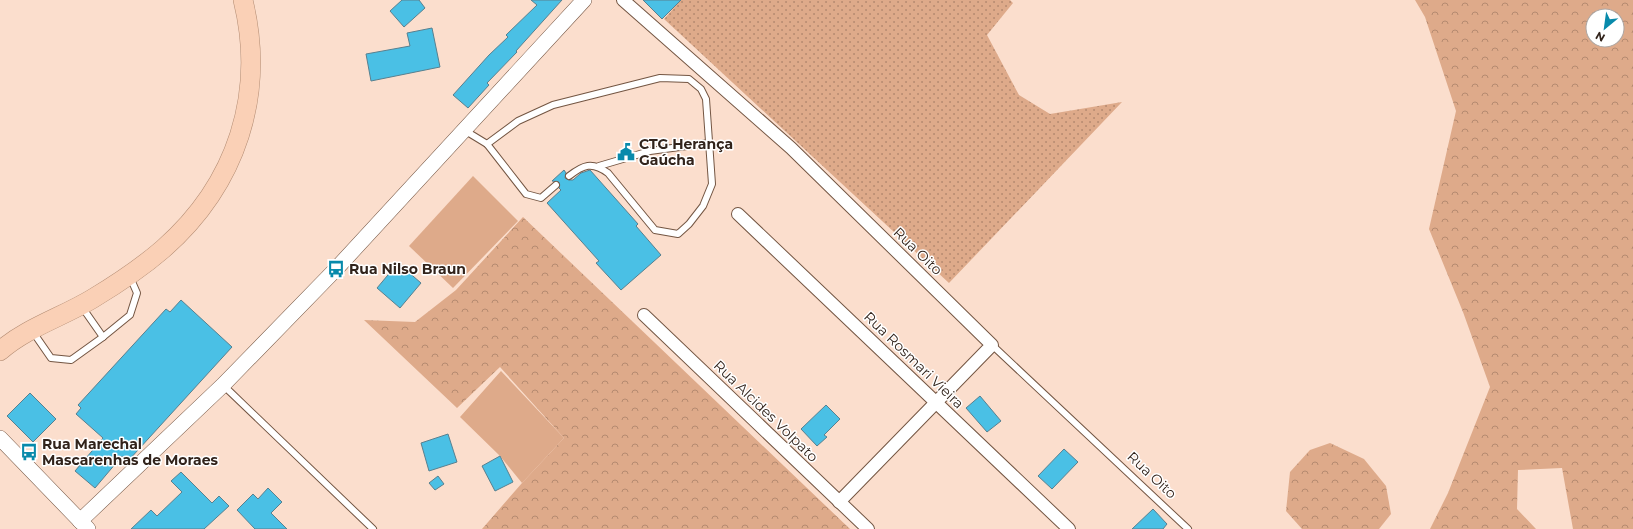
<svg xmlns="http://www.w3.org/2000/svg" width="1633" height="529" font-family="Montserrat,sans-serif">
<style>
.grass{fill:url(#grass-dots)}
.forest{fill:url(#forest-crowns);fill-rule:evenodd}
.green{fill:#deaa8a}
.building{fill:#4ac0e5;stroke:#58808f}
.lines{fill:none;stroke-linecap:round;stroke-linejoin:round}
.service-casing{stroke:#735542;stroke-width:8}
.minor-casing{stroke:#735542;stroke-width:14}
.tertiary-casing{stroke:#735542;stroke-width:16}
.trunk-casing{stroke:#b38c73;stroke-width:20}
.service{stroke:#fff;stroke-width:6}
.minor{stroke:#fff;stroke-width:12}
.tertiary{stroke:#fff;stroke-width:15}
.trunk{stroke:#fad0b6;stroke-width:19}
.labels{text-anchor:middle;stroke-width:3;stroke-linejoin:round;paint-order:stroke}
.poi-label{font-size:14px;font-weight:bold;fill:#31231b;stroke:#fff;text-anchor:start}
.street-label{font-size:14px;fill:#31231b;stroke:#fff}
</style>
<defs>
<pattern id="grass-dots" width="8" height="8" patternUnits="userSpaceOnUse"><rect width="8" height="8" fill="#deaa8a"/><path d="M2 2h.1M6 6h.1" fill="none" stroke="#b58a70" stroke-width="1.8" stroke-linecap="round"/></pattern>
<pattern id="forest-crowns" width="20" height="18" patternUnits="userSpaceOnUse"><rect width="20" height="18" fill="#deaa8a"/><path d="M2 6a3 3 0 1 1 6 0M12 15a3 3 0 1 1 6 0" fill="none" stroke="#b58a70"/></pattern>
</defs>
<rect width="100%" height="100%" fill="#fbdecd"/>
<polygon class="grass" points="681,0 1010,0 1013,3 987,35 1019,95 1050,114 1122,102 949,283 664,19"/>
<g class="forest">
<path d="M1415,0H1633V529H1573L1562,468L1518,470L1517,509L1536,529H1430L1448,493L1490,387L1463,312L1429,229L1456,111L1425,17ZM1593,16H1617V40H1593Z"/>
<polygon points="523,217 850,529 482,529 522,483 564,438 500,367 457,408 364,320 415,322 456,290"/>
<polygon points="1330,443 1364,459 1386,486 1391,514 1379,529 1302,529 1286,511 1290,472 1310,450"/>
</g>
<g class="green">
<polygon points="473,176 518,221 453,288 409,246"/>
<polygon points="501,371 564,438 522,483 500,456 460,417"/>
</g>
<g class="building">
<polygon points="402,0 419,0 425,8 404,27 390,11"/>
<polygon points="531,0 562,0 516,51 517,52 487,83 489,85 468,108 453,95 489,55 508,37 506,35 537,5"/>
<polygon points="643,0 681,0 662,19"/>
<polygon points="432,28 440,67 371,81 366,54 410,46 407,33"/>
<polygon points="564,170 566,173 565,178 569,180 573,180 581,173 590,170 638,224 636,226 661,255 621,290 596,263 599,261 547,203 561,190 559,188 559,182 552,181"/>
<polygon points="398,263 421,283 400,308 377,288"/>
<polygon points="181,300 232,347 128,461 122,456 95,488 75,471 103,438 76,414 81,408 78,405 166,309 170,312"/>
<polygon points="30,393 56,419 33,442 7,416"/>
<polygon points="980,396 1001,421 987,432 966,408"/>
<polygon points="826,405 840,419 824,435 827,437 817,446 801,429"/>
<polygon points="448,434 457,462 429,471 421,443"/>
<polygon points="1064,449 1078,462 1052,489 1038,476"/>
<polygon points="500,456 513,482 495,491 482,466"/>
<polygon points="181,472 212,503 219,496 229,506 204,529 131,529 151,510 157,516 182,492 171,481"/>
<polygon points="438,476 444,484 435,490 429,483"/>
<polygon points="268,488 282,502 271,513 287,529 255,529 237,510 253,494 258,499"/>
<polygon points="1153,509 1167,524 1163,529 1132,529"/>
</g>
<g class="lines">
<g class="service-casing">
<g id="service">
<polyline points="464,130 487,144 526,194 541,198 556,185"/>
<path d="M487,144L518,121L553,105L660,78L689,79L701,89L706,99L712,184L703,206L689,224L678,234L655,230L608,173C592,161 583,165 569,176"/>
<polyline points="599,166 650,151 709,143"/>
<polyline points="82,307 103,337"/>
<polyline points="33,332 51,358 71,360 103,337 130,315 137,293 130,277"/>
<polyline points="992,345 1188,529"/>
<polyline points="223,385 373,529"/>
</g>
</g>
<g class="minor-casing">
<g id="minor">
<polyline points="623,0 791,148 992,345 839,502"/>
<polyline points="738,214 1069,529"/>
<polyline points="644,315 868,529"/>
</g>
</g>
<g class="tertiary-casing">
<g id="tertiary">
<polyline points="0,438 88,529"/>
<polyline points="80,521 223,385 336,269 584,0"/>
</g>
</g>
<g class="trunk-casing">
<path id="trunk" d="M0,351C26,328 62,317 92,299C117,284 141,268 163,249C237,184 266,94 243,0"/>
</g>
<use href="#service" class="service"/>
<use href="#minor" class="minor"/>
<use href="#tertiary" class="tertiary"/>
<use href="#trunk" class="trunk"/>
</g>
<defs>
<g id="civic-bare" transform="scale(1.38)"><path d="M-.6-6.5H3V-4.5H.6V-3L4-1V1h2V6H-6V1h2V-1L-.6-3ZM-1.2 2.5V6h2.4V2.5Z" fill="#088aab" stroke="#fff" stroke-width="2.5" paint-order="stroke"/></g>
<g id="bus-bare" transform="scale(1.38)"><path d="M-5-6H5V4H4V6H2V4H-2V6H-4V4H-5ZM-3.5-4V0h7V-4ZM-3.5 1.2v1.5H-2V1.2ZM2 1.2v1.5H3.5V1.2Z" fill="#088aab" stroke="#fff" stroke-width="2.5" paint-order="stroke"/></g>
</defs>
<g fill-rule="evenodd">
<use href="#civic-bare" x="626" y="152"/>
<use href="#bus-bare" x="336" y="269"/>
<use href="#bus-bare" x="29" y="452"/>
</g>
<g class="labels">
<g class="poi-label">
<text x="639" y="149">CTG Herança<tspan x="639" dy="16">Gaúcha</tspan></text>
<text x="349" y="274">Rua Nilso Braun</text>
<text x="42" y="449">Rua Marechal<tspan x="42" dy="16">Mascarenhas de Moraes</tspan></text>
</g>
<g class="street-label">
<text transform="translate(918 251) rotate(44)" y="5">Rua Oito</text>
<text transform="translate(914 360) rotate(44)" y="5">Rua Rosmari Vieira</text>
<text transform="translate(766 411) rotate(44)" y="5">Rua Alcides Volpato</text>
<text transform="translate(1152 475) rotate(43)" y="5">Rua Oito</text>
</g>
</g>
<g transform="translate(1605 28) rotate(209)"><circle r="19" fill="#ffffff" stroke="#ada7a4"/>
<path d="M0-3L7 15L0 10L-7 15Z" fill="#088aab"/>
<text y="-6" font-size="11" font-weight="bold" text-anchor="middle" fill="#31231b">N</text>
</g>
</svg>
